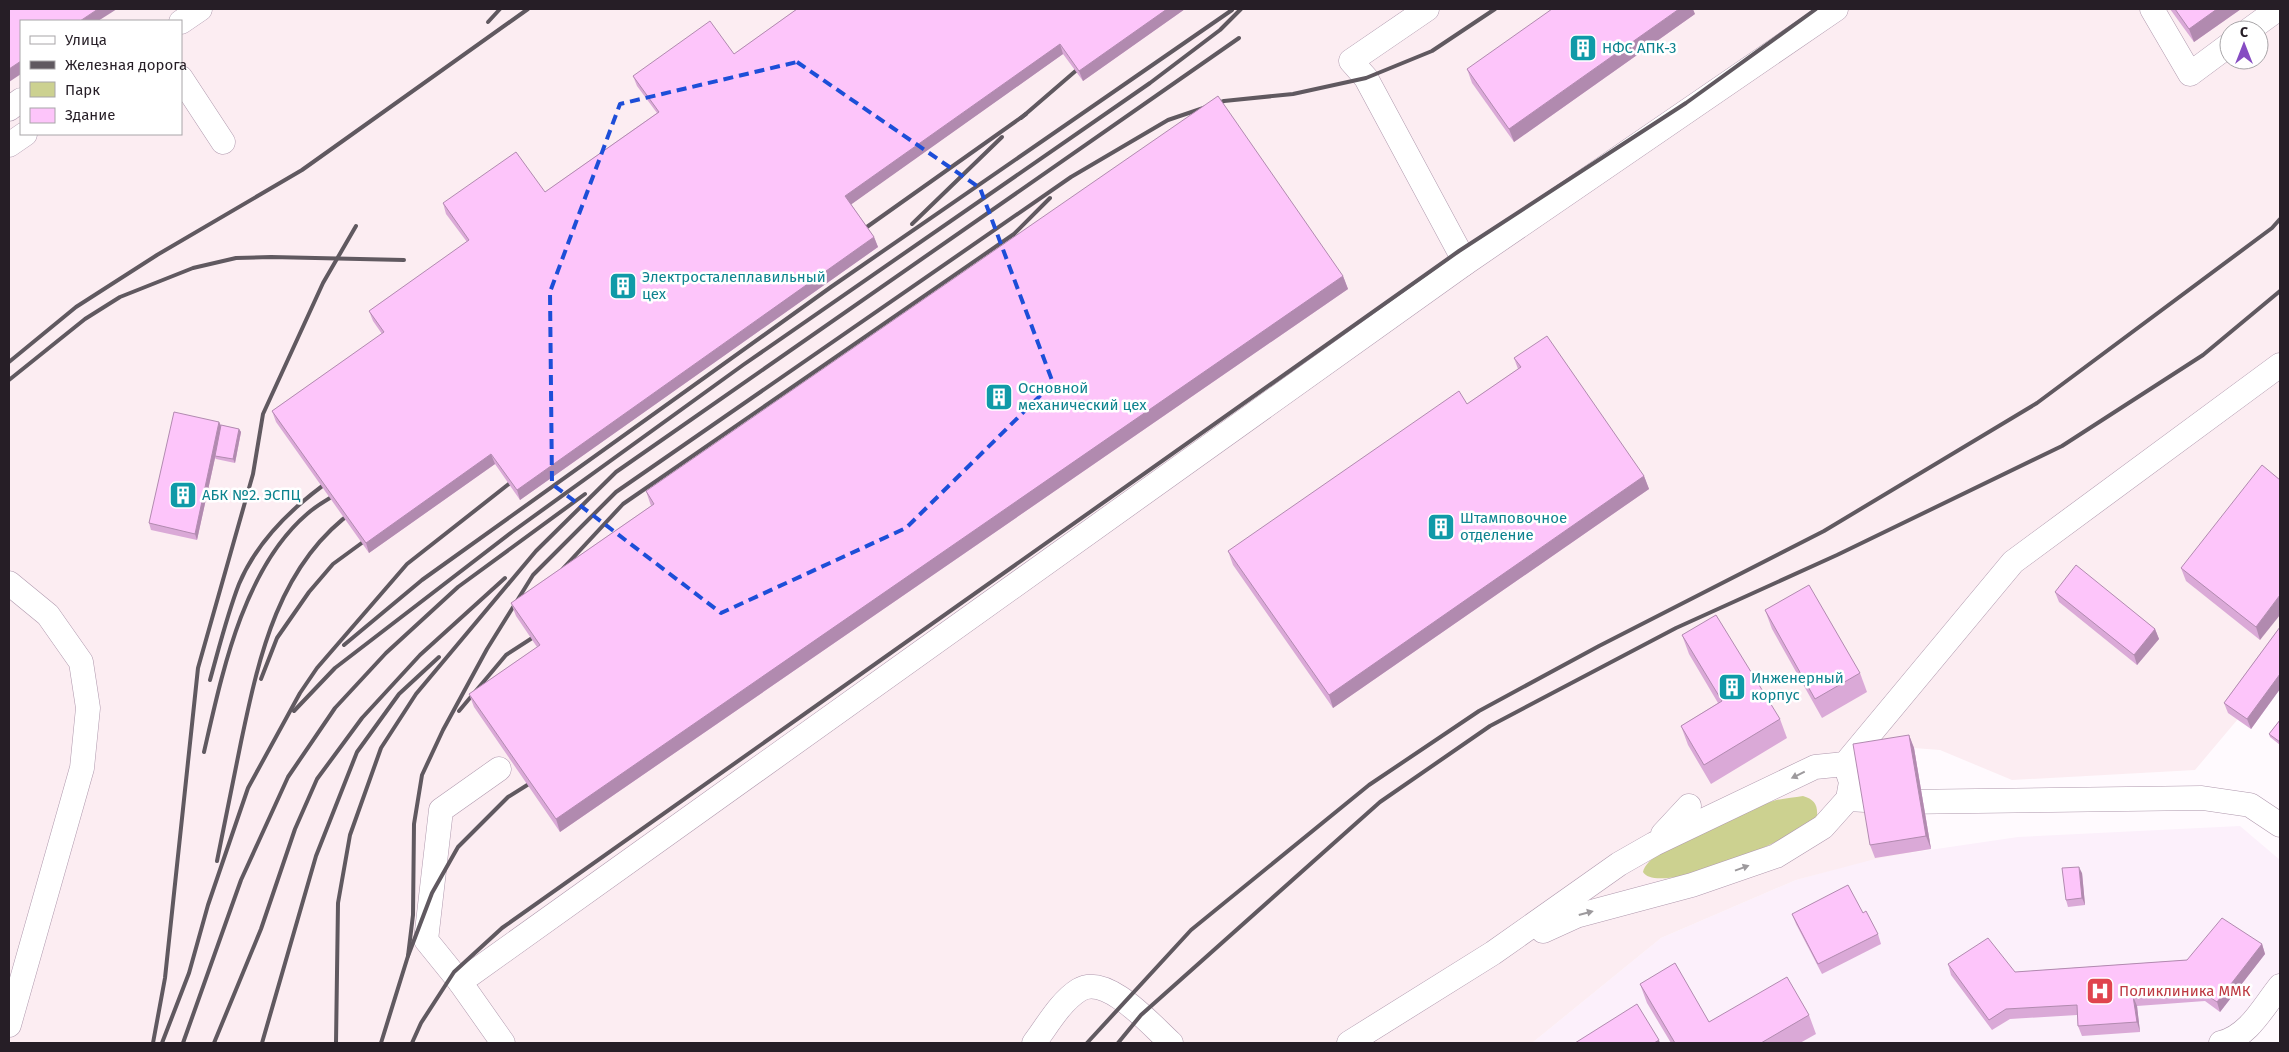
<svg xmlns="http://www.w3.org/2000/svg" width="2289" height="1052" font-family="'Fira Sans',sans-serif">
<style>
.built{fill:#fcf0fb}
.industrial{fill:#fcedf2;fill-rule:evenodd}
.green{fill:#ccd190}
.lines{fill:none;stroke-linecap:round;stroke-linejoin:round}
.minor-casing{stroke:#af98ad;stroke-width:25}
.minor{stroke:#fff;stroke-width:24}
.rail{stroke:#605960;stroke-width:4}
.wall{fill:#daa9d7}
.shaded-wall{fill:#b18aaf}
.building{fill:#fdc5fa;stroke:#b18aaf}
.oneway{fill:#9d9a9d}
.marked{fill:none;stroke:#1d4ed8;stroke-width:4;stroke-dasharray:10 6;stroke-linejoin:round}
.labels{text-anchor:middle;stroke-width:5;stroke-linejoin:round;paint-order:stroke}
.culture-label{font-size:15px;fill:#0d838f;stroke:#fff;text-anchor:start}
.health-label{font-size:15px;fill:#be3a42;stroke:#fff;text-anchor:start}
</style>
<rect width="100%" height="100%" fill="#fffafe"/>
<polygon class="built" points="2240,826 2280,860 2280,989 2226,1043 1532,1043 1661,938 1796,880 1875,858 2018,837"/>
<path class="industrial" d="M9,9H2280V669L2195,770L2012,780L1940,750L1914,748L1931,849L1875,859L1796,880L1661,938L1532,1043H9ZM21,21H181V134H21ZM2229,30H2259V60H2229Z"/>
<path class="green" d="M1803,796C1814,799 1818,805 1817,816C1800,837 1658,898 1643,872C1650,845 1746,810 1773,801C1783,798 1793,798 1803,796Z"/>
<g class="lines">
<g class="minor-casing">
<g id="minor">
<polyline points="1427,9 1351,61 1366,78 1459,251 1464,264"/>
<polyline points="2152,9 2190,74 2229,45"/>
<polyline points="181,22 200,9"/>
<polyline points="2249,30 2278,9"/>
<polyline points="181,78 223,142"/>
<polyline points="9,109 21,100"/>
<polyline points="9,145 25,134"/>
<polyline points="9,583 48,615 81,662 88,708 82,768 9,1025"/>
<polyline points="1848,799 1900,802 2202,798 2250,805 2280,825"/>
<polyline points="1663,834 1689,806"/>
<polyline points="1543,931 1576,916 1692,885 1776,856 1823,827 1848,799 1851,782 1845,764"/>
<polyline points="460,982 426,940 441,810 499,769"/>
<polyline points="503,1043 460,982 1464,264 1836,9"/>
<path d="M1034,1043C1047,1026 1060,1002 1079,990C1107,973 1152,1026 1171,1043"/>
<polyline points="1349,1043 1493,953 1619,864 1654,844 1815,767 1845,764 2013,562 2280,365"/>
<path d="M2221,1043C2249,1036 2263,1007 2280,986"/>
</g>
</g>
<use href="#minor" class="minor"/>
<g class="rail">
<polyline points="488,22 500,9"/>
<polyline points="1021,118 1086,62"/>
<polyline points="912,224 1002,137"/>
<polyline points="857,234 1026,114"/>
<polyline points="9,362 76,307 157,255 302,170 528,9"/>
<polyline points="9,380 85,319 120,297 193,268 236,258 271,257 404,260"/>
<polyline points="557,575 623,504 1014,234 1050,198"/>
<polyline points="344,645 422,580 831,287 1232,10"/>
<polyline points="261,679 277,638 309,592 333,564 374,534"/>
<path d="M210,680C219,648 227,615 239,584C257,541 295,505 332,479"/>
<polyline points="294,711 335,668 512,532 743,365 1150,83 1220,30 1241,9"/>
<polyline points="459,711 506,655 543,631"/>
<path d="M204,752C222,674 243,569 307,514C317,505 330,498 342,491"/>
<path d="M217,861C225,821 233,782 241,742C259,656 279,563 355,510"/>
<polyline points="408,956 413,915 414,824 422,775 443,730 487,649 533,575 616,492 1071,177 1168,120 1224,101 1293,94 1366,78 1432,51 1495,9"/>
<polyline points="153,1043 165,978 198,668 253,474 263,414 323,283 356,226"/>
<polyline points="162,1043 189,973 208,905 248,788 300,693 317,668 407,564 519,476"/>
<polyline points="183,1043 241,880 288,777 335,708 386,653 458,587 585,494"/>
<polyline points="214,1043 261,929 295,829 317,779 362,718 420,655 505,578"/>
<polyline points="262,1043 316,856 357,752 399,694 439,657"/>
<polyline points="336,1043 338,903 350,835 381,748 416,694 536,551 616,472 1239,38"/>
<polyline points="381,1043 408,956 432,893 458,847 508,797 540,777"/>
<polyline points="412,1043 421,1023 454,972 502,928 1459,251 1686,103 1816,9"/>
<polyline points="1087,1043 1191,930 1369,785 1479,711 1599,646 1824,531 2037,403 2272,228 2280,219"/>
<polyline points="1118,1043 1141,1015 1380,802 1490,726 1676,628 1837,555 2062,446 2203,355 2280,291"/>
</g>
</g>
<g class="wall">
<polygon points="797,9 1185,9 1083,81 1063,54 851,204 874,237 878,247 520,500 495,464 369,553 276,422 272,411 382,334 373,321 369,311 467,242 446,214 443,203 545,192 657,113 637,86 633,76 734,54"/>
<polygon points="2170,9 2241,9 2194,42"/>
<polygon points="1695,14 1514,142 1472,83 1467,69"/>
<polygon points="1343,276 1348,289 560,832 474,707 469,694 537,647 516,616 511,603 651,506 646,491"/>
<polygon points="1514,358 1644,476 1649,489 1333,708 1233,565 1228,551 1467,404 1518,369"/>
<polygon points="219,422 221,425 239,429 241,432 235,463 216,459 215,458 197,540 151,530 149,523"/>
<polygon points="2280,480 2260,640 2186,581 2181,568"/>
<polygon points="2055,592 2155,629 2159,639 2137,665 2059,602"/>
<polygon points="1765,610 1860,673 1867,692 1822,718 1772,629"/>
<polygon points="2280,627 2280,689 2251,729 2228,713 2224,703"/>
<polygon points="1682,635 1780,719 1787,738 1711,784 1688,745 1681,726 1718,703 1689,654"/>
<polygon points="2280,720 2280,745 2270,737 2269,734"/>
<polygon points="1909,735 1914,748 1931,849 1875,858 1870,845"/>
<polygon points="2082,873 2085,905 2068,907 2066,900"/>
<polygon points="1863,913 1878,934 1881,944 1822,974 1796,924 1792,914"/>
<polygon points="2262,944 2265,954 2220,1012 2205,1001 2137,1006 2140,1032 2082,1036 2078,1026 2077,1015 2010,1019 1992,1030 1951,975 1948,964 2015,972 2187,960"/>
<polygon points="1640,984 1709,1022 1809,1015 1816,1034 1800,1043 1671,1043 1647,1003"/>
</g>
<g class="shaded-wall">
<polygon points="98,9 117,9 98,21 80,21"/>
<polygon points="1167,9 1185,9 1083,81 1079,71"/>
<polygon points="1679,9 1693,9 1695,14 1514,142 1509,129"/>
<polygon points="2217,9 2241,9 2194,42 2189,29"/>
<polygon points="1060,44 1063,54 849,206 845,196"/>
<polygon points="21,61 21,74 9,82 9,69"/>
<polygon points="874,237 878,247 520,500 517,490"/>
<polygon points="1343,276 1348,289 560,832 556,819"/>
<polygon points="219,422 222,428 215,456 215,458 197,540 195,534"/>
<polygon points="239,429 241,432 235,463 233,459"/>
<polygon points="491,454 495,464 369,553 366,543"/>
<polygon points="1644,476 1649,489 1333,708 1329,695"/>
<polygon points="2280,595 2280,615 2260,640 2256,627"/>
<polygon points="2155,629 2159,639 2137,665 2134,655"/>
<polygon points="2280,674 2280,689 2251,729 2247,719"/>
<polygon points="1909,735 1914,748 1931,849 1926,836"/>
<polygon points="2079,867 2082,873 2085,905 2082,898"/>
<polygon points="2262,944 2265,954 2220,1012 2217,1002"/>
<polygon points="2133,996 2137,1006 2140,1032 2137,1022"/>
<polygon points="1659,1040 1660,1043 1654,1043"/>
</g>
<g class="building">
<polygon points="9,9 98,9 80,21 21,21 21,61 9,69"/>
<polygon points="797,9 1167,9 1079,71 1060,44 845,196 874,237 517,490 491,454 366,543 272,411 384,332 369,311 469,240 443,203 516,152 545,192 659,112 633,76 710,21 734,54"/>
<polygon points="1552,9 1679,9 1509,129 1467,69"/>
<polygon points="2175,9 2217,9 2189,29"/>
<polygon points="1218,96 1343,276 556,819 469,694 540,645 511,603 654,504 646,491"/>
<polygon points="1547,336 1644,476 1329,695 1228,551 1459,391 1467,404 1521,367 1514,358"/>
<polygon points="174,412 219,422 195,534 149,523"/>
<polygon points="221,425 239,429 233,459 215,456"/>
<polygon points="2262,465 2280,480 2280,595 2256,627 2181,568"/>
<polygon points="2076,565 2155,629 2134,655 2055,592"/>
<polygon points="1809,585 1860,673 1815,699 1765,610"/>
<polygon points="1716,615 1780,719 1704,765 1681,726 1722,701 1682,635"/>
<polygon points="2280,627 2280,674 2247,719 2224,703"/>
<polygon points="2280,720 2280,742 2269,734"/>
<polygon points="1909,735 1926,836 1870,845 1853,744"/>
<polygon points="2079,867 2082,898 2066,900 2062,868"/>
<polygon points="1848,885 1863,913 1866,911 1878,934 1818,964 1792,914"/>
<polygon points="2222,918 2262,944 2217,1002 2201,991 2133,996 2137,1022 2078,1026 2077,1005 2006,1009 1989,1020 1948,964 1988,938 2015,972 2187,960"/>
<polygon points="1675,963 1709,1022 1787,977 1809,1015 1761,1043 1675,1043 1640,984"/>
<polygon points="1637,1004 1659,1040 1654,1043 1575,1043"/>
</g>
<defs><path id="oneway-solid" d="M-6-.8H1V-3.2L6.5 0L1 3.2V.8H-6Z" transform="scale(1.25)"/></defs>
<g class="oneway">
<use href="#oneway-solid" transform="translate(1798 775) rotate(154)"/>
<use href="#oneway-solid" transform="translate(1742 868) rotate(-20)"/>
<use href="#oneway-solid" transform="translate(1586 913) rotate(-15)"/>
</g>
<path class="marked" d="M797,62L980,188L1053,383L906,528L721,613L552,484L550,292L620,104Z"/>
<defs>
<g id="building-square" transform="scale(1.4375)"><rect x="-9" y="-9" width="18" height="18" rx="4" fill="#0f9aa8" stroke="#fff"/><path d="M-4-6H4V6H1V3H-1V6H-4ZM-2.5-4.3h1.7v1.8h-1.7ZM.8-4.3h1.7v1.8H.8ZM-2.5-1h1.7V.8h-1.7ZM.8-1h1.7V.8H.8Z" fill="#fff"/></g>
<g id="hospital-square" transform="scale(1.4375)"><rect x="-9" y="-9" width="18" height="18" rx="4" fill="#e0444e" stroke="#fff"/><path d="M-5-5h3v3.5h4V-5h3V5h-3V1.5h-4V5h-3Z" fill="#fff"/></g>
</defs>
<g fill-rule="evenodd">
<use href="#building-square" x="1583" y="48"/>
<use href="#building-square" x="623" y="286"/>
<use href="#building-square" x="999" y="397"/>
<use href="#building-square" x="183" y="495"/>
<use href="#building-square" x="1441" y="527"/>
<use href="#building-square" x="1732" y="687"/>
<use href="#hospital-square" x="2100" y="991"/>
</g>
<g class="labels">
<g class="culture-label">
<text x="1602" y="53">НФС АПК-3</text>
<text x="642" y="282">Электросталеплавильный<tspan x="642" dy="17">цех</tspan></text>
<text x="1018" y="393">Основной<tspan x="1018" dy="17">механический цех</tspan></text>
<text x="202" y="500">АБК №2. ЭСПЦ</text>
<text x="1460" y="523">Штамповочное<tspan x="1460" dy="17">отделение</tspan></text>
<text x="1751" y="683">Инженерный<tspan x="1751" dy="17">корпус</tspan></text>
</g>
<g class="health-label">
<text x="2119" y="996">Поликлиника ММК</text>
</g>
</g>
<rect width="2289" height="1052" fill="none" stroke="#261e26" stroke-width="20"/>
<rect x="20" y="20" width="162" height="115" fill="#ffffff" stroke="#a8a5a8"/>
<rect x="30" y="36" width="25" height="8" fill="#ffffff" stroke="#a8a5a8"/>
<text x="65" y="45" font-size="15" fill="#261e26">Улица</text>
<rect x="30" y="61" width="25" height="8" fill="#605960" stroke="#a8a5a8"/>
<text x="65" y="70" font-size="15" fill="#261e26">Железная дорога</text>
<rect x="30" y="82" width="25" height="15" fill="#ccd190" stroke="#a8a5a8"/>
<text x="65" y="95" font-size="15" fill="#261e26">Парк</text>
<rect x="30" y="108" width="25" height="15" fill="#fdc5fa" stroke="#a8a5a8"/>
<text x="65" y="120" font-size="15" fill="#261e26">Здание</text>
<g transform="translate(2244 45)"><circle r="24" fill="#ffffff" stroke="#a8a5a8"/>
<path d="M0-4L9 19L0 12L-9 19Z" fill="#864cc2"/>
<text y="-8" font-size="14" font-weight="bold" text-anchor="middle" fill="#261e26">С</text>
</g>
</svg>
